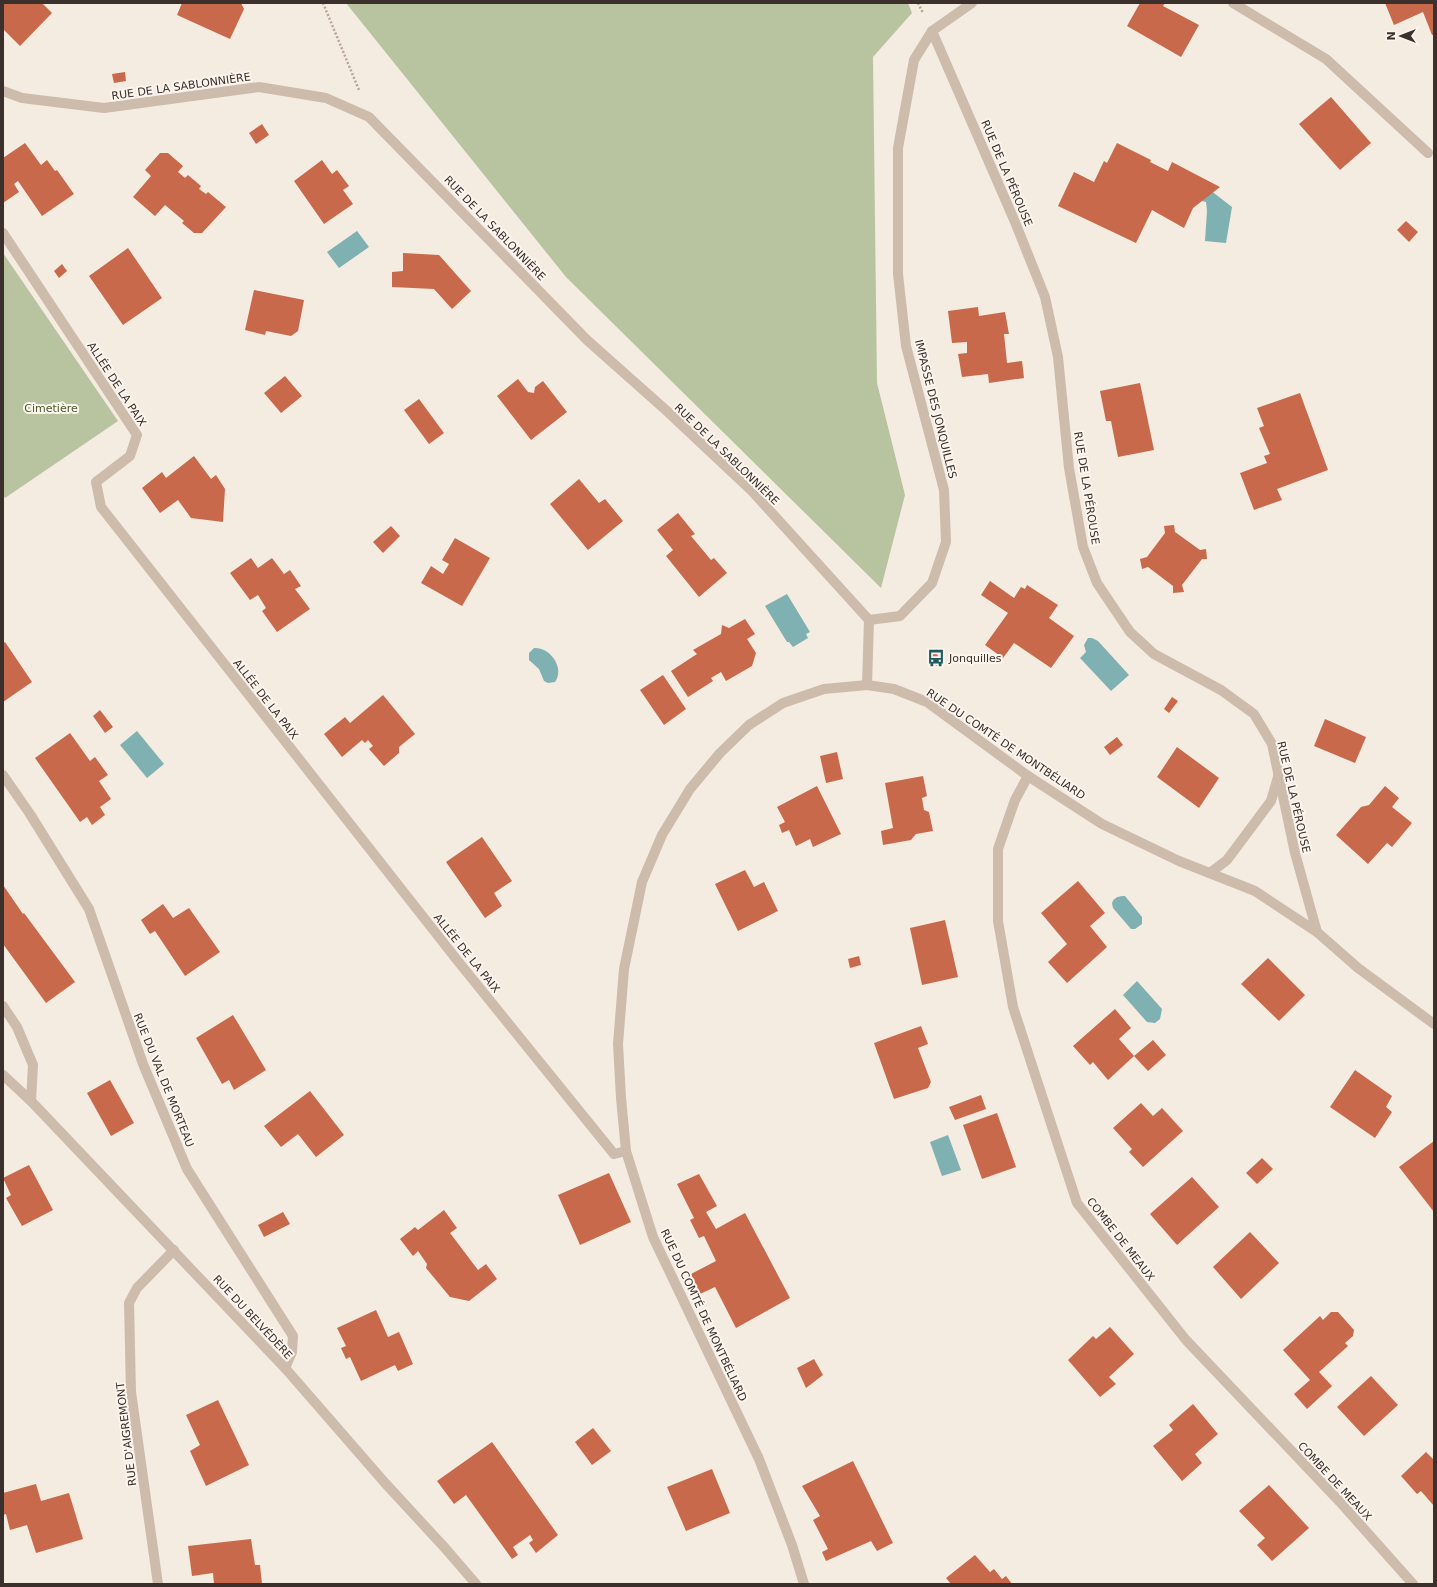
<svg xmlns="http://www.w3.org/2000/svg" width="1437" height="1587" font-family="'DejaVu Sans',sans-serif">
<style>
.green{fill:#b8c4a0}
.water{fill:#7fb0b2}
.building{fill:#c8694b}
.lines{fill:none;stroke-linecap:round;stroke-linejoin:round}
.path{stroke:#b9a596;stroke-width:2.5;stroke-dasharray:2 2;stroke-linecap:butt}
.minor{stroke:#cdbbac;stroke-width:10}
.labels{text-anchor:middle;stroke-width:4;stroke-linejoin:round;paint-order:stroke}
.street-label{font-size:11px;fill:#3b302b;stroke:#fbf5ee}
.park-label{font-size:11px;fill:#4a5a2e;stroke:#fbf5ee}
.poi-label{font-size:11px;fill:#3b302b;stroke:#fbf5ee;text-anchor:start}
</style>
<rect width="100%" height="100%" fill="#f4ebe1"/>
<g class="green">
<polygon points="346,3 908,3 912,13 873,57 877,383 905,495 881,588 566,277"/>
<polygon points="3,253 118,421 5,498 3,495"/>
</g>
<g class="water">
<polygon points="1201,183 1232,207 1226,243 1205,241 1207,211 1206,202 1202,201 1195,189"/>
<polygon points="357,231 369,247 339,268 327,252"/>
<polygon points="787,594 810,632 806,634 808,638 793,647 789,642 787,642 765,606"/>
<polygon points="1088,638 1092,638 1098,641 1129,675 1111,691 1080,658 1086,652 1084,645"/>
<path d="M534,648C551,647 565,669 555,682L548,683L544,681L539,669L529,660V653Z"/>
<polygon points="137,731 164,764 147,778 120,745"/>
<path d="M1125,896L1142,917V924L1135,929H1131L1113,908L1112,903C1114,897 1119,896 1125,896Z"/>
<polygon points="1137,981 1162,1009 1160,1019 1155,1023 1147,1022 1123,995"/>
<polygon points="948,1135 961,1170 942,1176 930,1142"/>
</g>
<g class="building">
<polygon points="3,3 42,3 52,13 20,46 3,29"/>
<polygon points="182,3 241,3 244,9 230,39 177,15"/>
<polygon points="1140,3 1165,3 1163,6 1199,25 1181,57 1127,26"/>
<polygon points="1385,3 1434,3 1434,35 1432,35 1423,12 1394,25"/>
<polygon points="125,72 126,81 114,83 112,74"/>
<polygon points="1331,97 1371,143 1340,170 1299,124"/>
<polygon points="262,124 269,135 256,144 249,133"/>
<polygon points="25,143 41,165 47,160 55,171 57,170 74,194 42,216 18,181 14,184 19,192 3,203 3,158"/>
<polygon points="1117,143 1151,160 1150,162 1168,171 1172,162 1220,187 1193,208 1184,228 1152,210 1136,243 1058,206 1074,172 1094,182 1104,161 1107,163"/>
<polygon points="160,153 168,153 183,166 178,172 185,178 188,175 201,186 199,189 206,194 208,192 226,207 202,233 194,233 182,223 184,221 165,205 155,216 133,197 151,176 145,170"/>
<polygon points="322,160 332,174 337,170 349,186 343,190 353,204 324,224 294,181"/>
<polygon points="1406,221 1418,232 1409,242 1397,230"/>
<polygon points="128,248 162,298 123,325 89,276"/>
<polygon points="403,253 439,255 471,291 452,309 434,289 392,287 392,272 403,271"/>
<polygon points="62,264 67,271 59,278 54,271"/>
<polygon points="254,290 304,300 298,331 291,336 266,331 265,335 245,330"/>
<polygon points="978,307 979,316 1005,312 1009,334 1004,334 1007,363 1022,361 1024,378 989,383 988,374 962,377 958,354 967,353 967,342 952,343 948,311"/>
<polygon points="285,376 302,396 281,413 264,393"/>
<polygon points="518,379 528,392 534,393 535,387 543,381 567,412 531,440 497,396"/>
<polygon points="1140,383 1154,450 1118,457 1111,421 1106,421 1100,391"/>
<polygon points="1300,393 1328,470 1277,489 1282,500 1254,510 1240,473 1267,463 1264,456 1270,454 1259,428 1264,426 1257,408"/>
<polygon points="419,399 444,433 429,444 404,410"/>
<polygon points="194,456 211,479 216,475 225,489 223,522 191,518 178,500 160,513 142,488 162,472 166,478"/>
<polygon points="579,479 599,503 605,499 623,521 588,550 550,504"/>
<polygon points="678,513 695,534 691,536 711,560 714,558 727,573 699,597 666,556 673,550 657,530"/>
<polygon points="1174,525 1175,532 1200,550 1206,549 1207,559 1202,559 1182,585 1184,592 1173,593 1173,586 1148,567 1142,569 1140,559 1147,557 1165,533 1164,526"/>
<polygon points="391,526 400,536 383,553 373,542"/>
<polygon points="455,538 490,558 462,606 421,583 431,566 443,574 449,564 442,560"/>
<polygon points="251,558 258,568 272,558 284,574 290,570 301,586 295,589 310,609 277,632 262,611 266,608 258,595 250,600 230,573"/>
<polygon points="990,581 1014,598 1021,587 1025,589 1027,585 1058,605 1049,618 1074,636 1051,668 1014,643 1003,658 985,645 1008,613 981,595"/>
<polygon points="745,619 755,634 747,639 756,653 752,666 726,681 721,672 711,678 713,681 688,697 671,671 697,654 693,650 721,634 722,625 729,628"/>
<polygon points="5,642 32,682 3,702 3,643"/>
<polygon points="936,652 942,664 936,666 931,654"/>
<polygon points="663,675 686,709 664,725 640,690"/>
<polygon points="383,695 415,734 399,747 399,753 384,766 369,749 373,746 368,740 365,743 362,740 342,757 324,734 345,717 350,723"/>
<polygon points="1172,697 1178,701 1169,713 1164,709"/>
<polygon points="100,710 113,727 105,733 93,716"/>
<polygon points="1325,719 1366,737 1355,763 1314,746"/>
<polygon points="70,733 90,761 95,757 108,775 99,781 111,799 100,807 105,815 92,825 87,817 80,822 35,758"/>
<polygon points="1117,737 1123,745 1110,755 1104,747"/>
<polygon points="1177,747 1219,778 1199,808 1157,777"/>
<polygon points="837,752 843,779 826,783 820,756"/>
<polygon points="923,776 927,796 922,798 924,810 929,812 933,831 916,834 911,840 883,845 881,831 893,828 885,783"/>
<polygon points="817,786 841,834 813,847 810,839 796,846 789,830 782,833 779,825 785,822 777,807"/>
<polygon points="1385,786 1399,798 1392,807 1412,823 1392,847 1387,843 1368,864 1336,835 1361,807 1369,805"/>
<polygon points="482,837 512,881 494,893 502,906 485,918 446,862"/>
<polygon points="745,870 754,887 764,882 778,911 738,931 715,884"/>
<polygon points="1078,881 1105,913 1090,926 1107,947 1067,983 1048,962 1067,944 1041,913"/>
<polygon points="3,885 23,914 24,913 75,982 46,1003 3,944"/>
<polygon points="163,904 173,918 189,908 220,952 185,976 155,931 150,934 141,920"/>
<polygon points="945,920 958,977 922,985 910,928"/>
<polygon points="859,956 861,965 850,968 848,959"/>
<polygon points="1268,958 1305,995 1279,1021 1241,984"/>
<polygon points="1115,1009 1131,1028 1119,1039 1134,1056 1153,1040 1166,1055 1148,1071 1134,1056 1108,1080 1093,1062 1090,1065 1073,1046"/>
<polygon points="233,1015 266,1070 234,1090 229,1080 222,1084 196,1038"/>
<polygon points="921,1026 928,1044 918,1048 931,1082 928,1088 894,1099 874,1043"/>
<polygon points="1355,1070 1392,1096 1386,1107 1392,1112 1375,1138 1330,1107"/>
<polygon points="110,1080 134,1123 111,1136 87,1093"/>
<polygon points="310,1091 344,1135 316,1157 298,1134 281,1147 264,1126"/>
<polygon points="981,1095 986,1109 955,1120 949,1107"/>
<polygon points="1141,1103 1153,1116 1162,1108 1183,1131 1143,1167 1129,1152 1132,1149 1113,1128"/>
<polygon points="997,1113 1016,1167 982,1179 963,1125"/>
<polygon points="1434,1141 1434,1212 1399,1167"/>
<polygon points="1262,1158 1273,1169 1257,1184 1246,1173"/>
<polygon points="29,1165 53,1210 22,1226 6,1198 11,1195 3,1178"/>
<polygon points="609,1173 631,1222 580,1245 558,1195"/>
<polygon points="699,1174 717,1206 706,1212 716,1229 745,1213 790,1298 736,1328 715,1287 700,1294 691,1274 716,1261 704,1236 699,1238 690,1220 694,1218 677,1184"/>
<polygon points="1192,1177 1219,1207 1177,1245 1150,1214"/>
<polygon points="444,1210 457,1228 450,1233 478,1270 486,1264 497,1279 469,1301 450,1297 426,1268 427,1264 418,1251 413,1256 400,1239 415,1227 418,1230"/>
<polygon points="283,1212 290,1224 264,1237 258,1225"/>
<polygon points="1250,1232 1279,1263 1241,1299 1213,1267"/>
<polygon points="376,1310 388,1337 399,1332 413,1364 398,1371 395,1365 361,1381 350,1357 346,1359 341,1348 346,1346 337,1328"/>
<polygon points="1331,1312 1338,1312 1354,1330 1353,1336 1345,1343 1348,1346 1319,1372 1332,1386 1307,1409 1294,1394 1310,1380 1283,1350 1320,1316 1323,1320"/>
<polygon points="1110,1327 1134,1354 1109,1377 1116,1384 1100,1397 1068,1360 1093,1336 1096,1339"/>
<polygon points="814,1359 823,1375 806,1388 797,1368"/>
<polygon points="1371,1376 1398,1405 1364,1436 1337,1407"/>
<polygon points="218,1400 249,1465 206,1486 190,1451 200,1445 186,1415"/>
<polygon points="1193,1404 1218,1434 1195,1454 1202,1463 1182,1481 1153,1446 1173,1430 1169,1425"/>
<polygon points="593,1428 611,1451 592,1465 575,1442"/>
<polygon points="492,1442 558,1535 536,1553 529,1543 533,1540 530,1535 513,1547 518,1555 512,1559 466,1495 454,1504 437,1481"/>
<polygon points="1426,1452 1434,1460 1434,1506 1421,1491 1417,1494 1401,1476"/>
<polygon points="853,1461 893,1543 877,1551 871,1541 826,1561 822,1552 828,1549 813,1520 820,1516 802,1486"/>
<polygon points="712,1469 730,1513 686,1531 667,1487"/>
<polygon points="36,1484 41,1501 69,1493 83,1539 36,1553 27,1525 10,1530 6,1514 3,1515 3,1493"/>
<polygon points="1269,1485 1309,1528 1272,1561 1257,1545 1265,1538 1239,1511"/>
<polygon points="251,1539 255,1565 260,1565 262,1584 214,1584 213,1573 192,1576 188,1546"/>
<polygon points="975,1555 990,1572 994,1569 1002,1579 1006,1576 1012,1584 951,1584 946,1578"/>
</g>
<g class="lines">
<g class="path">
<polyline points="323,3 359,90"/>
<polyline points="918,3 923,13"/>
</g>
<g class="minor">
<polyline points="1233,3 1326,59 1428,153"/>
<polyline points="932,31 1015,222 1045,297 1058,357 1069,468 1083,547 1097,583 1130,632 1154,654 1221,690 1254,714 1272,744 1295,853 1317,932"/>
<polyline points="3,91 22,98 104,108 259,87 326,98 369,117 587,340 668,412 751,490 869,620"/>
<polyline points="3,233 137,435 130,456 96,482 101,507 457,960 614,1154 626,1151"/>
<polyline points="869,620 900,616 932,583 946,542 944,490 906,346 898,274 898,148 914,60 932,31 972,3"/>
<polyline points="867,685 869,620"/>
<polyline points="3,775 30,814 89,909 143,1064 187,1169 293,1336 292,1352 285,1368"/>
<polyline points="1028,776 1015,800 998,849 998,921 1013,1007 1077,1203 1186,1340 1340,1502 1413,1584"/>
<polyline points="1210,873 1227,860 1271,801 1278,777"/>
<polyline points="3,1006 17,1027 33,1065 31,1101"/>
<polyline points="3,1075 31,1101 285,1368 385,1483 445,1548 476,1584"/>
<polyline points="158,1584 131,1392 129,1303 137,1288 174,1250"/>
<polyline points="804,1584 792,1545 759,1459 653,1237 626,1151 621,1098 618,1044 624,969 642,882 662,835 690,789 720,753 749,725 783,703 824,689 867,685 894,689 927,702 1028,776 1102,824 1179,861 1255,891 1317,932 1358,968 1434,1024"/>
</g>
</g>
<defs>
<g id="bus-bare" transform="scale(1.38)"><path d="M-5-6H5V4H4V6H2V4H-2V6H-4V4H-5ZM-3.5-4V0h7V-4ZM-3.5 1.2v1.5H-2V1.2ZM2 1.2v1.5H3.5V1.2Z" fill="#1f5a5e" stroke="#fbf5ee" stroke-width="2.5" paint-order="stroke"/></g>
</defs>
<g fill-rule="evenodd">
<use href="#bus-bare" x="936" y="658"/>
</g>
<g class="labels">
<g class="street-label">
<text transform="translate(181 86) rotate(-8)" y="4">RUE DE LA SABLONNIÈRE</text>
<text transform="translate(1007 173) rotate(67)" y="4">RUE DE LA PÉROUSE</text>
<text transform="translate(495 228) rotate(46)" y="4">RUE DE LA SABLONNIÈRE</text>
<text transform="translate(117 384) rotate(57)" y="4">ALLÉE DE LA PAIX</text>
<text transform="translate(936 409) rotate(76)" y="4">IMPASSE DES JONQUILLES</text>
<text transform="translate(727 454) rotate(44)" y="4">RUE DE LA SABLONNIÈRE</text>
<text transform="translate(1087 488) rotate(81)" y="4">RUE DE LA PÉROUSE</text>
<text transform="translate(266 699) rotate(52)" y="4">ALLÉE DE LA PAIX</text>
<text transform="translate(1006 744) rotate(34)" y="4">RUE DU COMTÉ DE MONTBÉLIARD</text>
<text transform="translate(1294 797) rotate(77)" y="4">RUE DE LA PÉROUSE</text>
<text transform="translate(467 953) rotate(51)" y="4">ALLÉE DE LA PAIX</text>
<text transform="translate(164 1080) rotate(68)" y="4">RUE DU VAL DE MORTEAU</text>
<text transform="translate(1121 1239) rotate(52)" y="4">COMBE DE MEAUX</text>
<text transform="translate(704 1315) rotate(65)" y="4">RUE DU COMTÉ DE MONTBÉLIARD</text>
<text transform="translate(253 1317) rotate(47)" y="4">RUE DU BELVÉDÈRE</text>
<text transform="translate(126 1434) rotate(-97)" y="4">RUE D'AIGREMONT</text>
<text transform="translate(1335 1481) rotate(47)" y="4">COMBE DE MEAUX</text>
</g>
<g class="park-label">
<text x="51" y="412">Cimetière</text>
</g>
<g class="poi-label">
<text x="949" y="662">Jonquilles</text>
</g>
</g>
<rect width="1437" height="1587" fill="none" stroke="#3b302b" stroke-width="8"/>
<g transform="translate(1401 36) rotate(270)" stroke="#fbf5ee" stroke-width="3" paint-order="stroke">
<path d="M0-3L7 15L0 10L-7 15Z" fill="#3b302b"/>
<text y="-6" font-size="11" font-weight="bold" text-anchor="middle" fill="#3b302b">N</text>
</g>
</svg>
